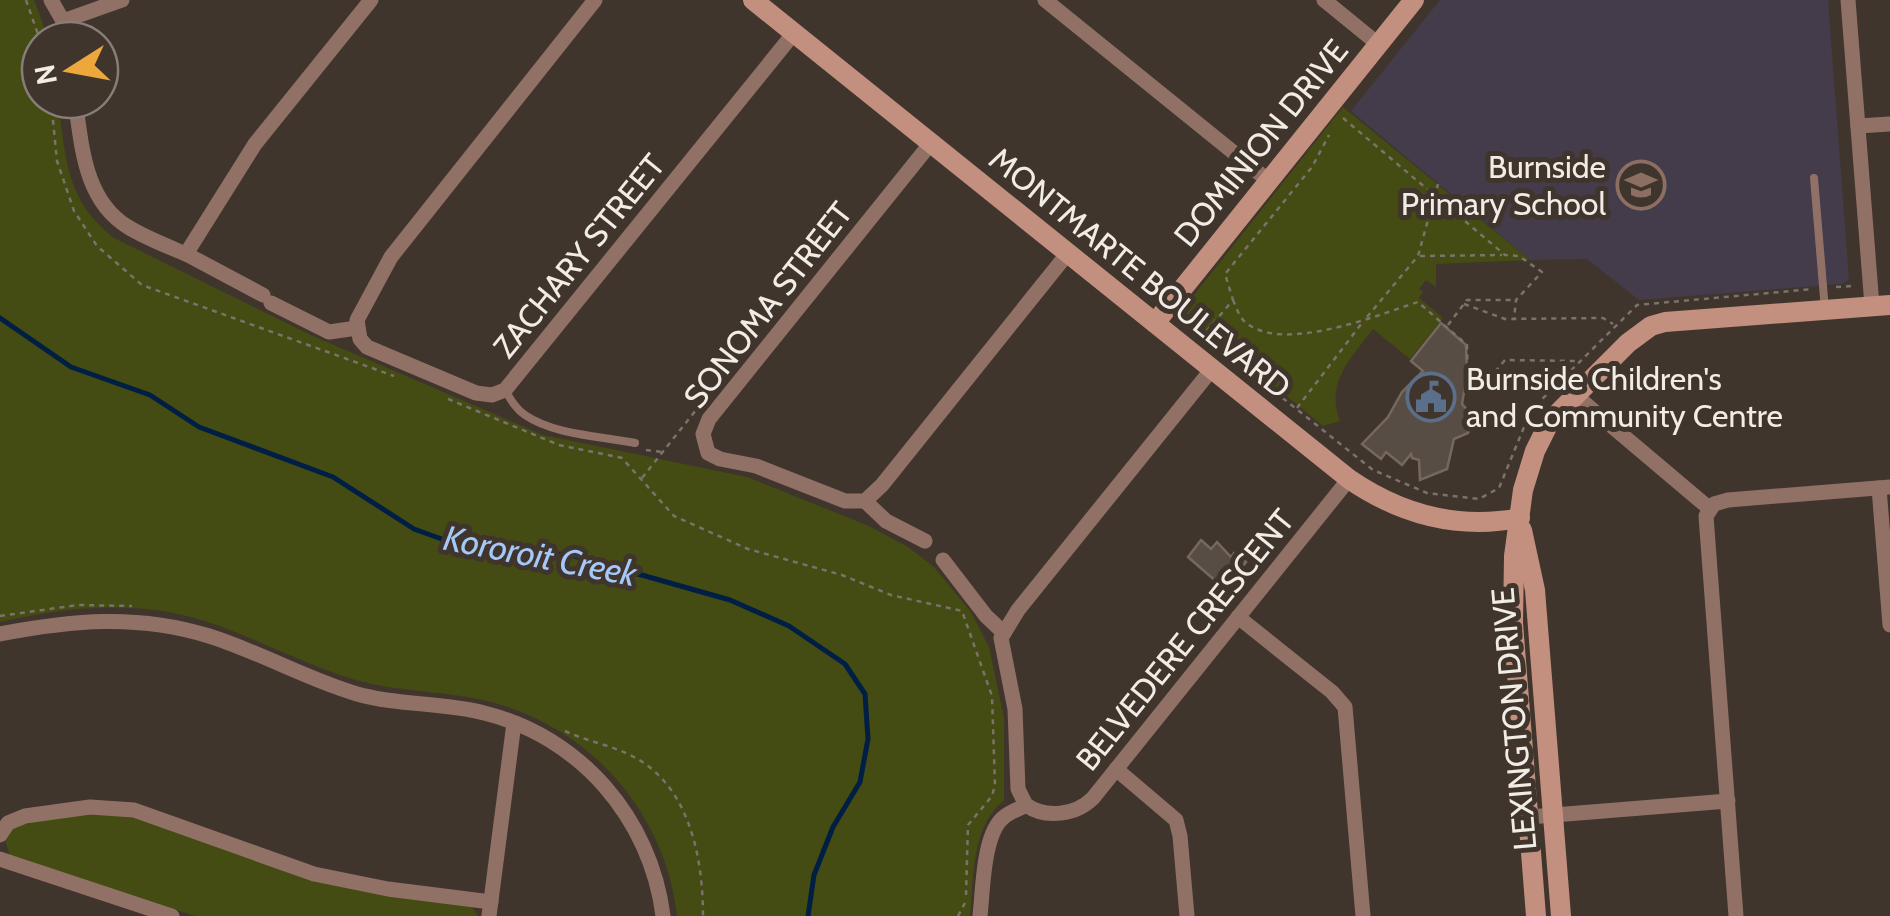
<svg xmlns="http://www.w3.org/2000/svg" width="1890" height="916" font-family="Cabin,sans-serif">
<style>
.education{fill:#443b4b}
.green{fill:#444b13}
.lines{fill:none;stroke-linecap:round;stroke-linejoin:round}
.stream{stroke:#011f44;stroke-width:5}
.building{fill:#584d44;stroke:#74685f;stroke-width:2.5}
.path{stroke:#7b726b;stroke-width:2.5;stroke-dasharray:5 5;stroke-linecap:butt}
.lane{stroke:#917166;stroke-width:8}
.street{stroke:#917166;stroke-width:15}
.secondary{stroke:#c3907f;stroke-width:20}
.labels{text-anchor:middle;stroke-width:10;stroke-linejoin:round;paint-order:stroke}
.street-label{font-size:32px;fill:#f2ece6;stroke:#40352d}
.poi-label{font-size:32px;fill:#f2ece6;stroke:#40352d;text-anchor:end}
.water-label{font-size:35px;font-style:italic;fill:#a4c8f7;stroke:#40352d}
</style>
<rect width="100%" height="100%" fill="#40352d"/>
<polygon class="education" points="1440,0 1828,0 1849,280 1841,284 1639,300 1587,259 1530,260 1351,111"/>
<g class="green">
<path d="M0,0H34L49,40H40V100H58C66,158 65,199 114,238L313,336L543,435L747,477L869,526L908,547L934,567L971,612L989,647L1004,718V800C971,827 974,877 970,916H677C665,807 582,718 473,698C430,690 388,691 346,677C300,662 257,639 211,623C142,599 69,606 0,622Z"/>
<path d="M1343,107L1530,260L1436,264V287L1426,280L1419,289L1423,292L1419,298L1443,318L1410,359L1373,329C1351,358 1325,383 1340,421L1323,426L1182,310Z"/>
<polygon points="94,813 128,815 266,863 471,905 478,916 195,916 10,855 5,840 15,825"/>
</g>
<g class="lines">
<polyline class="stream" points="0,318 71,367 150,395 199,427 333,477 414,529 472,550 571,555 730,600 789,626 845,664 865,694 868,739 860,782 833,827 814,875 808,916"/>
</g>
<g class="building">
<polygon points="1441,323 1466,345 1467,374 1462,404 1472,415 1472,425 1468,433 1454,439 1447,469 1420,480 1419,460 1412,458 1411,454 1402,465 1386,452 1381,459 1362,444 1388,417 1402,392 1423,371 1411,361"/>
<polygon points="1201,540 1211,549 1217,542 1231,557 1234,553 1246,562 1240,570 1242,572 1225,589 1188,557"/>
</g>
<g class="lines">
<g class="path">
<polyline points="26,0 40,40"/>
<polyline points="51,100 57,161 74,211 97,246 142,285 394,376"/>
<polyline points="1343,118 1505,255 1519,256 1542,272 1516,300 1514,319"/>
<polyline points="1420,256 1502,255"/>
<polyline points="1836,287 1853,286"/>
<path d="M1233,300C1236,307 1239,316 1244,321C1280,355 1378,315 1418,302L1467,345L1468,390L1483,386L1505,360L1577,361"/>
<polyline points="1464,304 1505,319 1603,318 1613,324"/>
<polyline points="1181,317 1373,470 1427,493 1479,499 1499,488 1531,410 1637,305 1813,289"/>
<polyline points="1367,317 1418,256 1438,184"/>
<polyline points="1448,325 1467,300 1513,300"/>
<polyline points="1200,339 1233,300 1225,274 1312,167 1329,135"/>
<polyline points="448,399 559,445 622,458 674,516 748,549 842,575 891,595 962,611 992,696 995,785 992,796 968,825 966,895"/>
<polyline points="1297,408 1362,323"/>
<polyline points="646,450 662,452"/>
<polyline points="642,478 696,410"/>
<polyline points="0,616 78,605 132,606"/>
<path d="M565,731C586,741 610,745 630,755C689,783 703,857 703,916"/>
<polyline points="958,916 965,903"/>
</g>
<g class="lane">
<polyline points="1814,178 1825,310"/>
<path d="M505,390C511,400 516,409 525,415C554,435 601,436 635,443"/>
</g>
<g class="street">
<polyline points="51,0 63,21"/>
<polyline points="595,0 391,257 357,320 360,339 367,347 476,393 492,395 505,390 794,33"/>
<polyline points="1045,0 1270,182"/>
<polyline points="1324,0 1378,44"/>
<polyline points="1848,0 1872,306"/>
<polyline points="66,40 63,21 122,0"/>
<path d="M75,100C82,146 84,200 128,227C146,238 167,246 186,254L255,144L371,0"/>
<polyline points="1858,126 1890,124"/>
<polyline points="931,143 709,419 703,434 708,453 720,459 756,466 845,501 865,501 882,485 1068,253"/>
<polyline points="186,254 263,295"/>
<polyline points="271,303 329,332 357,328"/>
<path d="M1212,369L1018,610L1001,638L1015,709L1018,789L1026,805C1046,819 1076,815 1093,798L1349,479"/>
<polyline points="1575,395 1710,509"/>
<polyline points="1879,488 1890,625"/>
<polyline points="865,501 886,521 925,541"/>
<polyline points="943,560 986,616 1004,633"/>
<polyline points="1238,617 1332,692 1345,707 1363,916"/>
<path d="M0,634C72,620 138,614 209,636C260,652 306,679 357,694C399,706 443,702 484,713C580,736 651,819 663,916"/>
<polyline points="1116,769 1176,820 1180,836 1187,916"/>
<polyline points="1529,817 1728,801"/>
<polyline points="0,835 8,823 25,816 90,807 134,810 314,874 388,889 491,902"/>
<polyline points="0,859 172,916"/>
<polyline points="489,916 514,723"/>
<path d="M980,916C983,890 983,833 1004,817C1010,812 1019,809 1026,805"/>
<polyline points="1736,916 1706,516 1714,504 1728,500 1890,487"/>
</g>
<g class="secondary">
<path d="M753,0L1349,479C1400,514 1457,530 1520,518"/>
<polyline points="1155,323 1414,0"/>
<polyline points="1522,530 1535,590 1561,916"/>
<polyline points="1536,916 1513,623 1514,556 1523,490 1535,451 1550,421 1628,343 1651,326 1665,322 1890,305"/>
</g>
</g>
<defs>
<g id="school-ring" transform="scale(2.5)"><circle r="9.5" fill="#40352d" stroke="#8d6e63" stroke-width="1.5"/><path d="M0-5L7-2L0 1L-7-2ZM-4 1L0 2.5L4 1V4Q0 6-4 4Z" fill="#8d6e63"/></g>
<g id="civic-ring" transform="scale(2.5)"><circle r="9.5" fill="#40352d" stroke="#5c6f8a" stroke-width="1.5"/><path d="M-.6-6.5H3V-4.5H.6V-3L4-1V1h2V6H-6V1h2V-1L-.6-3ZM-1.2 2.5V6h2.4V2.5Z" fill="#5c6f8a"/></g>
</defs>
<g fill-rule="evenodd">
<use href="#school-ring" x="1641" y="185"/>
<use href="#civic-ring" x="1431" y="397"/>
</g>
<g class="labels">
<g class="street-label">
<text transform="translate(1261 143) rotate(-51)" y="11">DOMINION DRIVE</text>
<text transform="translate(579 256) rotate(-51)" y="11">ZACHARY STREET</text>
<text transform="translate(1140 273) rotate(39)" y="11">MONTMARTE BOULEVARD</text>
<text transform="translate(768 305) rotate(-52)" y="11">SONOMA STREET</text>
<text transform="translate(1185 640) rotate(-51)" y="11">BELVEDERE CRESCENT</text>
<text transform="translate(1514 719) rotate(-95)" y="11">LEXINGTON DRIVE</text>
</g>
<g class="poi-label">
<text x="1606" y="178">Burnside<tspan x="1606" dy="37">Primary School</tspan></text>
<text x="1466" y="390" text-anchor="start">Burnside Children's<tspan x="1466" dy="37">and Community Centre</tspan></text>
</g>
<g class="water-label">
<text transform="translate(540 556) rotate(11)" y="12">Kororoit Creek</text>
</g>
</g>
<g transform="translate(70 70) rotate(259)"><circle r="48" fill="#40352d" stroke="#877e77" stroke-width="2.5"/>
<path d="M0-8L18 38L0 25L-18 38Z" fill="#eda83b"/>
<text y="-15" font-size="28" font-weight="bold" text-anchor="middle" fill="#f2ece6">N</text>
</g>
</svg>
